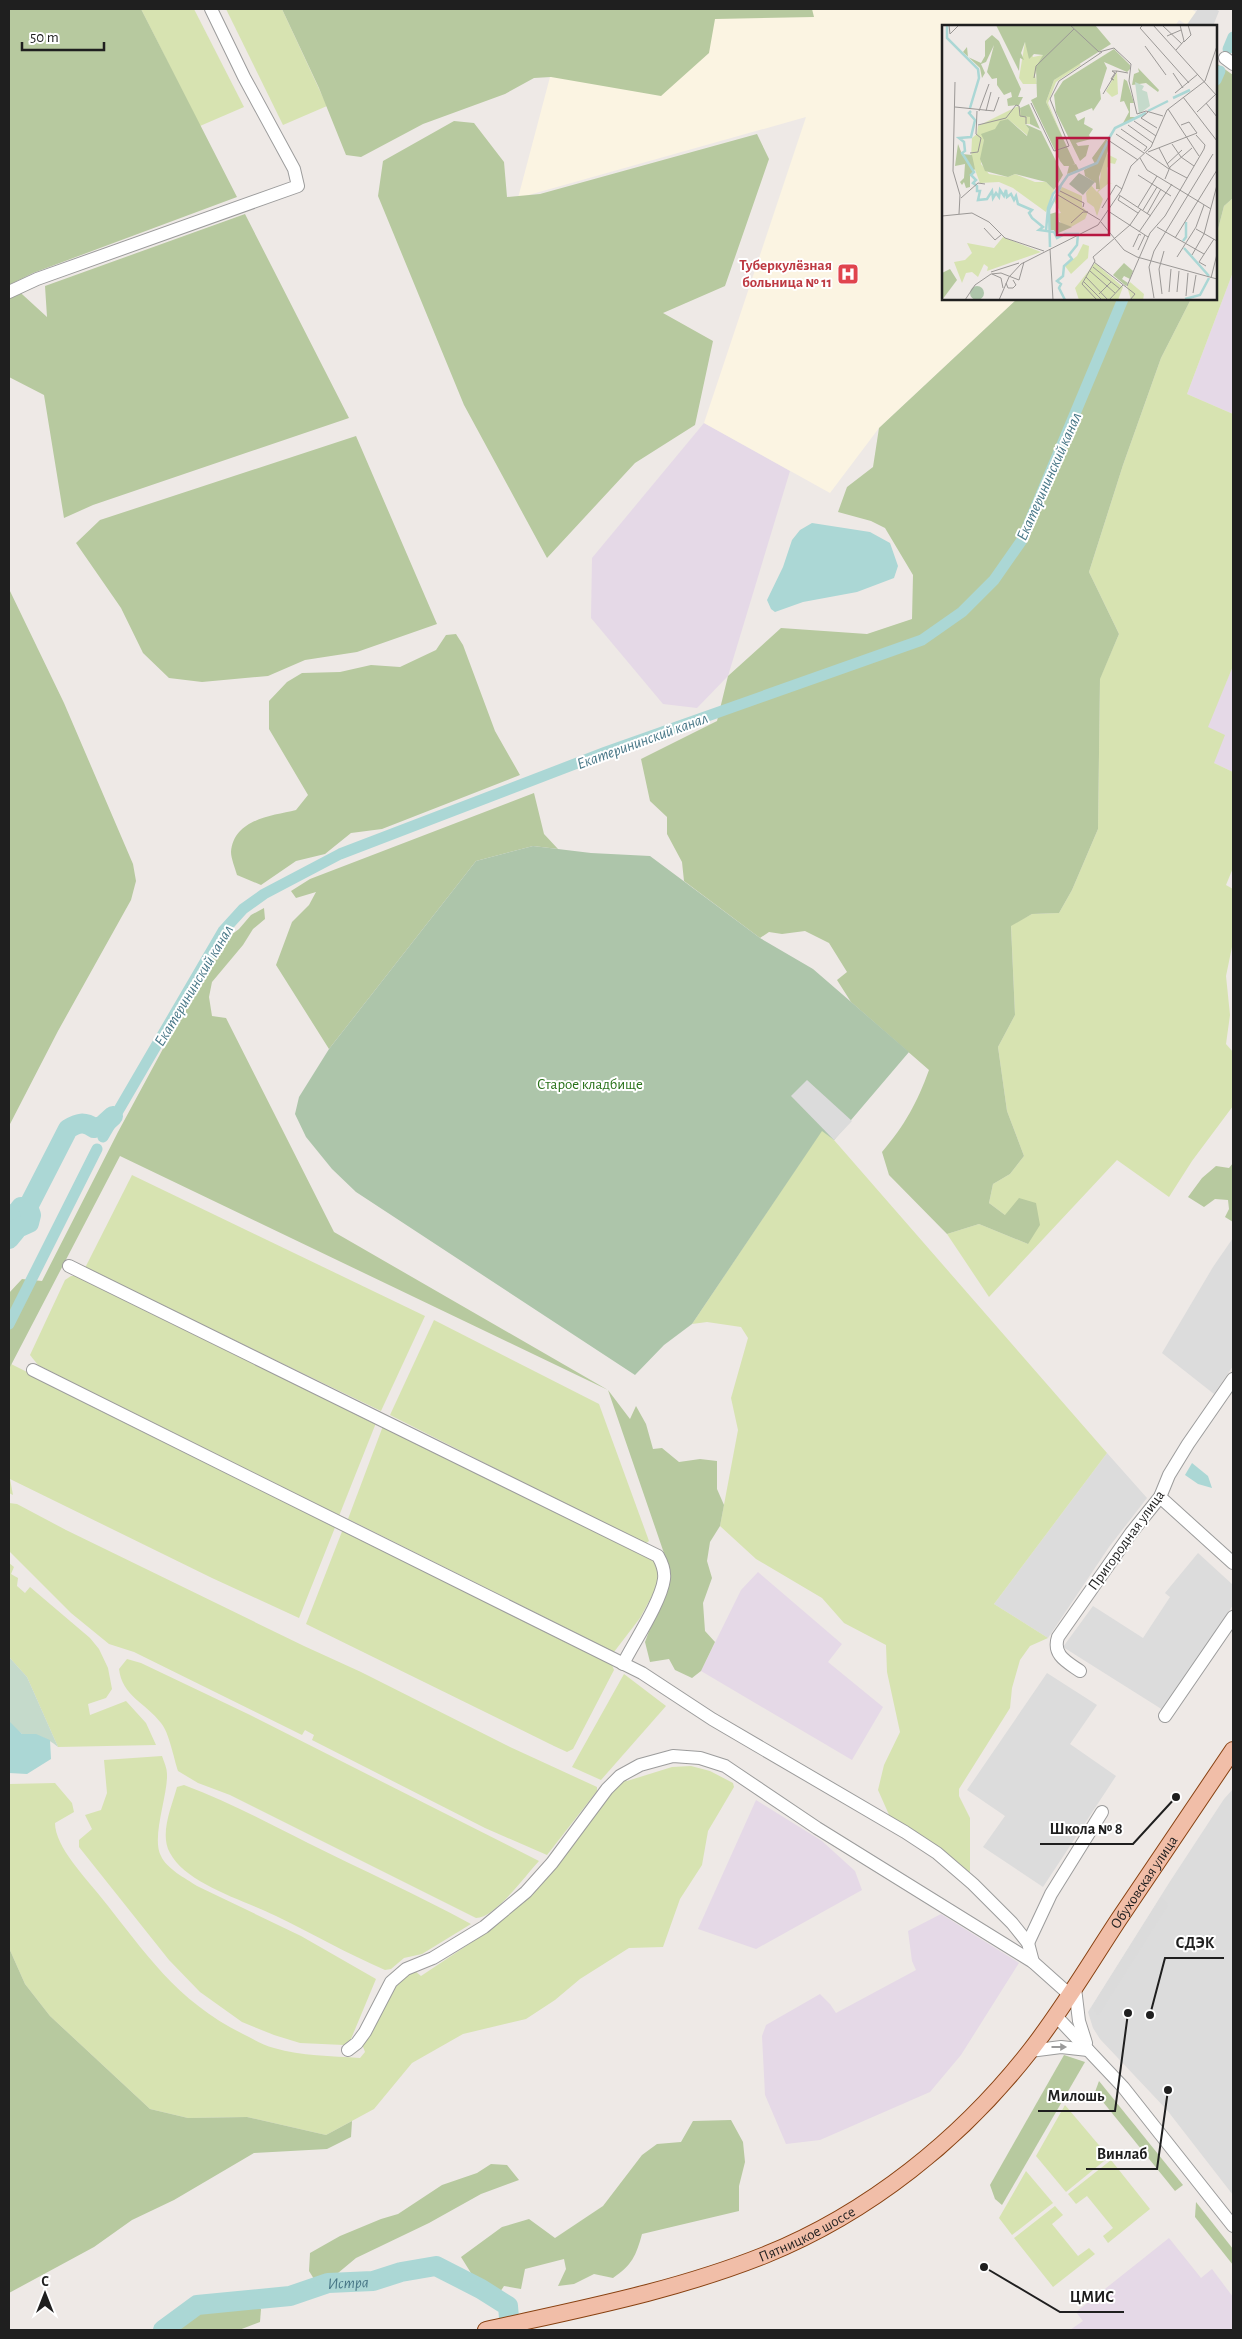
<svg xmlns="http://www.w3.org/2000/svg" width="1242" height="2339" font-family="'Alegreya Sans',sans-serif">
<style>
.residential{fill:#dcdcdc}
.industrial{fill:#e5d9e7}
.education{fill:#fbf4e2}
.grass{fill:#d7e3b1}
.forest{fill:#b7c99f}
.wetland{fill:#c5dacb}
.cemetery{fill:#adc5aa}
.parking{fill:#dbdbdb}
.water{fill:#abd7d5}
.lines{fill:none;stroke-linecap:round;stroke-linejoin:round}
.canal{stroke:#abd7d5;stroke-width:11}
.river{stroke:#abd7d5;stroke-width:20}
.minor-casing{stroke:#9c9c9c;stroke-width:14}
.major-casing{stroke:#884111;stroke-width:18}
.minor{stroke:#fff;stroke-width:12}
.major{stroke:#f1bea8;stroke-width:16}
.oneway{fill:#9a9a9a}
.labels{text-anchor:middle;stroke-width:4;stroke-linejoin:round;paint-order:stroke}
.health-label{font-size:15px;font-weight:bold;fill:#be3a42;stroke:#fff;text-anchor:end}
.park-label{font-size:15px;fill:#287118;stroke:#fff}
.street-label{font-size:15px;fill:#1f1f1f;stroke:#fff}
.water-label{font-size:16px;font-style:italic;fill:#487787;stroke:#fff}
.inset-river{fill:none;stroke:#abd7d5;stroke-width:2.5}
.inset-road{fill:none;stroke:#9b9896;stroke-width:1}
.view{fill:#b71741;fill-opacity:0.15;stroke:#b71741;stroke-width:2.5}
.inset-edge{fill:none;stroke:#1f1f1f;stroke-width:2.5}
.leader{fill:none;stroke:#1f1f1f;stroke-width:2}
.callout-dot{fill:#1f1f1f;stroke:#fff;stroke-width:2}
.callout-label{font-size:16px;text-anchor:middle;font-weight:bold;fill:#1f1f1f;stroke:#fff;stroke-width:4;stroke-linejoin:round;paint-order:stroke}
</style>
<rect width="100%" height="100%" fill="#eee9e6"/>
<g class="residential">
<polygon points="1233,1238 1233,1366 1214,1394 1162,1353 1213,1267"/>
<polygon points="1107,1453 1147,1498 1109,1547 1048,1638 994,1604"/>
<polygon points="1198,1553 1233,1585 1233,1605 1163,1710 1063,1647 1093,1606 1143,1638 1170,1597 1165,1593"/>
<polygon points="1047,1673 1097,1705 1070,1744 1116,1776 1043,1887 983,1847 1005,1816 967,1790"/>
<polygon points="1233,1789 1233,2195 1167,2110 1100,2039 1093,2028 1088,2012 1169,1883 1224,1799"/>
</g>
<g class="industrial">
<polygon points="1233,272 1233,414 1187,394"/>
<polygon points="704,423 790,471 728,676 697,708 663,704 591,618 592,558"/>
<polygon points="1233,666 1233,772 1214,763 1207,727"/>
<polygon points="758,1572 842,1644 828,1662 883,1707 852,1760 701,1671 741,1590"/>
<polygon points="756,1800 822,1841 855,1871 862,1890 756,1949 698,1929"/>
<polygon points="941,1914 1019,1963 961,2055 930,2092 820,2140 786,2144 765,2095 762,2036 766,2025 820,1994 830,2004 836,2013 916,1970 912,1961 908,1931"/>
<polygon points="1169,2238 1201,2278 1212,2269 1233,2297 1233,2330 1070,2330 1083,2321 1076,2312"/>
</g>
<polygon class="education" points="568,9 1191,9 1196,12 1187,25 1179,20 1175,26 943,26 943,299 1017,299 879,428 830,493 704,423 806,117 518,198"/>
<g class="grass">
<polygon points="141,9 194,9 244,107 200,126"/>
<polygon points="226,9 282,9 327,106 283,125"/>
<polygon points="1233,198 1233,272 1187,394 1233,414 1233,666 1208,727 1225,735 1214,763 1233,772 1233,868 1226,885 1233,889 1233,942 1226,976 1230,1015 1226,1044 1233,1052 1233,1106 1192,1161 1169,1197 1117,1160 989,1297 947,1234 979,1224 1028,1244 1005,1215 989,1203 993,1184 1010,1174 1024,1156 1007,1111 998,1047 1015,1015 1011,925 1032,914 1059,913 1072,890 1098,829 1100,678 1119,634 1089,572 1123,465 1161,358 1191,299 1216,299 1216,237 1224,206"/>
<polygon points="822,1130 834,1140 1107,1453 994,1604 1048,1638 1030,1646 1020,1660 1012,1688 1010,1708 959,1789 959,1796 970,1818 970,1876 890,1817 878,1790 884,1765 900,1732 887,1672 886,1645 844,1623 822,1598 756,1559 720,1526 738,1430 731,1398 748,1338 741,1327 707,1322 692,1324"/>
<polygon points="132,1175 425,1316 381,1411 85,1268"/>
<polygon points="71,1276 80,1276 376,1423 339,1516 214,1455 38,1365 30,1355 65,1280"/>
<polygon points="434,1320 599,1404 649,1541 645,1544 390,1415"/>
<polygon points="11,1364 336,1525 299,1618 212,1578 10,1479 13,1495 9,1493 9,1369"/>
<polygon points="383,1426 659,1563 660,1581 640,1618 614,1652 348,1519"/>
<polygon points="9,1503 17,1504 66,1530 304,1646 361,1672 510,1747 597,1787 597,1791 547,1855 485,1828 312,1740 314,1735 305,1730 302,1735 134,1652 109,1644 71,1613 9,1551"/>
<polygon points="343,1529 612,1665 614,1670 573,1749 567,1752 554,1746 306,1624"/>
<polygon points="9,1563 14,1567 11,1574 18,1578 17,1586 25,1593 30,1587 90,1638 99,1649 108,1668 112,1689 106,1698 88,1704 90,1715 126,1701 146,1723 156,1745 58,1747 27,1677 9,1657"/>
<path d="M127,1659L141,1663L248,1714L539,1861C525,1876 495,1918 476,1918L230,1795L198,1783L178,1771C174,1759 169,1732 161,1723C146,1703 122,1696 119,1669Z"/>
<polygon points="624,1674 666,1706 601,1780 572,1767"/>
<path d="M162,1756C164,1762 167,1768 167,1774C168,1795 151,1838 161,1856C167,1869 185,1878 197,1886L301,1936L376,1979L351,2039L344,2045L300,2043L274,2035L242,2022L200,1992L169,1960L79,1847V1840L92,1829L85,1815L101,1810L107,1793L104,1760Z"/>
<path d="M691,1766L710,1771L733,1783L734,1787L708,1831L702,1865L680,1899L663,1947L629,1948L580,1979L555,2000L526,2019L463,2034L412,2063L374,2109L326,2135L247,2117L188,2118L150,2109L50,2016L25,1984L9,1948V1784L55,1783L72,1803L74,1812L55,1823C55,1847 86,1878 100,1896C146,1953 175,2000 243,2034C253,2039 263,2045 274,2048C302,2056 331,2056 360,2058L365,2052L362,2044L394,1987L414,1970L421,1976L481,1936L519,1905L623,1778L627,1781L672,1767Z"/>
<path d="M184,1785C227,1801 266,1822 308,1843C362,1870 418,1895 471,1924L422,1954L404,1958L391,1969L385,1970C348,1954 313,1934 276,1916C246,1901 186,1884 170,1853C159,1834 172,1806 177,1787Z"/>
<polygon points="1065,2105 1109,2157 1066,2192 1036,2156"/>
<polygon points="1111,2160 1150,2209 1108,2243 1103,2236 1113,2228 1087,2196 1076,2204 1068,2194"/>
<polygon points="1026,2171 1053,2203 1012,2235 999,2218"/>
<polygon points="1055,2206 1063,2215 1052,2224 1078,2256 1089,2248 1095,2254 1053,2287 1014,2238"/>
</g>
<g class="forest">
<polygon points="9,9 141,9 237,197 33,273 11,284 47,317 45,286 245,214 349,418 93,505 64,518 44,395 9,377"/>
<polygon points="282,9 812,9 814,17 715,19 709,53 661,96 551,77 534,78 505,94 423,124 361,157 346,155 319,88"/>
<polygon points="1216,63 1233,75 1233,198 1224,206 1216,237"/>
<polygon points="454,121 474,123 504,162 507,197 540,194 757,134 769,159 725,286 663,313 713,341 695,425 635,463 547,558 464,405 378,196 383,161"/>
<path d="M1017,299H1191L1161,358L1123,465L1089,572L1119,634L1100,679L1098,829L1072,890L1059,913L1032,914L1011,926L1015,1015L998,1047L1007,1111L1024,1156L1010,1174L993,1184L989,1203L1005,1215L1019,1198L1036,1203L1040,1225L1028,1244L979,1224L947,1234L889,1175L882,1152C905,1125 917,1103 929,1070L851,1002L837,980L847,972L829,943L805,931L782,934L769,932L760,938L684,881L682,862L667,834V817L650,801L641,759L717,721L728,676L781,628L867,634L912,619L913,575L885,528L871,521L838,512L847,487L873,467L879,428Z"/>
<polygon points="356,436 437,624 357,652 305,660 268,676 202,682 169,678 143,653 121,608 76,543 100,520"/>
<polygon points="9,589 64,703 133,864 136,881 131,900 58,1031 9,1126"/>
<path d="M456,634L463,645L495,731L520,775L382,829L351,833L325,854L296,861L261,885L237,875C235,868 231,858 231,852C234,819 271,816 296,810L308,795L269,729V701L287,682L302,673L340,672L371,665L400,667L436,650L446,635Z"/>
<polygon points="534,793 544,834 558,849 533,846 476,861 329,1049 276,965 292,922 309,905 316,892 296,898 291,891 310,879"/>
<polygon points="264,908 265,919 253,929 243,945 212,982 209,997 212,1016 226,1018 334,1232 608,1390 630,1419 636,1406 646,1424 653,1449 662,1448 679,1462 700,1459 717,1461 717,1489 724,1505 720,1526 710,1542 707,1561 712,1578 703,1603 705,1631 715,1642 701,1671 692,1678 675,1670 669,1659 650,1662 645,1642 669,1578 667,1562 608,1390 120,1156 9,1369 9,1293 22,1279 42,1281 118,1132 205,971 223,941 239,929 251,915"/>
<polygon points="1233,1163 1233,1222 1225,1217 1229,1209 1228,1200 1215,1199 1204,1207 1188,1197 1202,1178 1216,1166 1229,1168"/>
<polygon points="9,1948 25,1984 50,2016 150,2109 188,2118 247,2117 326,2135 352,2121 351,2137 327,2149 254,2153 174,2200 132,2220 94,2247 9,2293"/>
<polygon points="1064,2055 1085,2062 1002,2205 995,2199 990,2185"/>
<polygon points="1099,2081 1183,2185 1175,2191 1095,2092"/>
<path d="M731,2120L743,2142L745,2162L739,2186V2211L642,2234C636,2256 632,2265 613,2278L594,2274L574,2284L558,2286L566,2269L564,2259L525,2269L521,2289L504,2286L496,2298L486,2284L471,2273L461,2257L502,2227L529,2219L555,2238L603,2206L642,2155L657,2144L681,2142L693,2121Z"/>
<polygon points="491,2164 507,2165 519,2180 481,2194 429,2223 356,2258 332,2278 314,2279 309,2271 310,2253 340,2236 381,2219 398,2214 442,2185 477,2173"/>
<polygon points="1196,2202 1233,2249 1233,2265 1195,2217"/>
<polygon points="252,2307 261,2309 260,2322 239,2330 172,2330 198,2309"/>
</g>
<path class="wetland" d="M9,1657L27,1677L58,1747C46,1737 37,1734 22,1734L10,1724Z"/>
<polygon class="cemetery" points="533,846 591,853 650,856 760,938 813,969 909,1052 834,1140 822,1131 692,1324 664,1345 635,1375 356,1192 332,1169 306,1137 295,1114 299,1097 329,1049 476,861"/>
<g class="parking">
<polygon points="1198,9 1215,9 1219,11 1213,26 1186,26"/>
<polygon points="807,1080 852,1121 834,1140 791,1096"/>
<polygon points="1161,1897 1168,1905 1098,2016 1092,2007"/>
</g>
<g class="water">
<polygon points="812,523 870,532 890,543 898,566 894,578 857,592 803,602 775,612 771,609 767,600 783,567 792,540 800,530"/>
<polygon points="1192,1463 1208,1476 1212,1488 1198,1484 1185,1475"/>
<polygon points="9,1721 22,1734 36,1734 50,1740 51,1759 27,1774 9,1773"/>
</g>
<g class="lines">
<g class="canal">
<polyline points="1228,49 1233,37"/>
<polyline points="1216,80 1220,71"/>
<polyline points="103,1137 223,931 243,909 264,894 340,854 606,752 922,640 962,612 994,580 1022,540 1123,299"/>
<polyline points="9,1324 97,1149"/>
</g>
<g class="river">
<polyline points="9,1217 18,1211 21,1207 28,1207"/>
<path d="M9,1239L18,1228L29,1223L31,1215L28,1207L68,1129C78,1123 84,1121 94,1128L102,1126L113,1116"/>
<path id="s1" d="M163,2330L197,2305L290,2296L328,2283L373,2281L401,2272L436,2266L481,2289L508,2306L510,2330"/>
</g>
<g class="minor-casing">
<g id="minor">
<polyline points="1225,58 1233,64"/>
<polyline points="9,292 37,279 298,186 294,169 244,77 211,9"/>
<path d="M69,1266L658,1556C662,1563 665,1571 664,1579C661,1602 634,1642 623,1664"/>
<polyline points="33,1370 642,1673 712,1719 905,1832 937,1853 973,1884 1012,1923 1028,1943 1033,1962"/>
<polyline points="1160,1497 1233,1563"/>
<path d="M1080,1671C1067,1662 1052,1655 1058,1637L1131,1533L1160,1497L1169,1475L1188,1444L1233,1379"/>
<polyline points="1165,1716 1233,1617"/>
<polyline points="1028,1943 1051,1894 1102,1812"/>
<polyline points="1075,1988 1079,2021 1086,2043"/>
<polyline points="1056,2016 1123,2087 1233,2226"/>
<polyline points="348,2050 357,2043 365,2032 391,1982 406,1969 433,1958 484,1927 526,1892 552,1863 607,1789 620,1776 640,1765 673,1756 700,1758 725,1766 817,1828 1033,1962 1070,1995"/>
<polyline points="1030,2051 1061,2047 1088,2050"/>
</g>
</g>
<g class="major-casing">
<g id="major">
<path id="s2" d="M486,2330C580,2309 675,2291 765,2255C869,2213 961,2139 1030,2051C1063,2009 1090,1963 1119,1919C1157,1862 1195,1806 1233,1750"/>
</g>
</g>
<use href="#minor" class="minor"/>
<use href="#major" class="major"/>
</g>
<defs><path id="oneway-solid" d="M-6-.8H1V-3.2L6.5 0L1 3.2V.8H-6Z" transform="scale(1.25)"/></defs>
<use class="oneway" href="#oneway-solid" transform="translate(1059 2047)"/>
<defs>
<g id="hospital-square" transform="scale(1.125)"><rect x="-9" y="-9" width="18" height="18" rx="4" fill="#e0444e" stroke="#fff"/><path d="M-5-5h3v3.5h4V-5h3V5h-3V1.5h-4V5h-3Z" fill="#fff"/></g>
</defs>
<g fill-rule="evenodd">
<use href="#hospital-square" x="848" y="274"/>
</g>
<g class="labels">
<g class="health-label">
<text x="832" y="270">Туберкулёзная<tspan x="832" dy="17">больница № 11</tspan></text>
</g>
<g class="park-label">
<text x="590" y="1089">Старое кладбище</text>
</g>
<g class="street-label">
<text transform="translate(1126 1540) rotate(-54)" y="5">Пригородная улица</text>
<text dy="5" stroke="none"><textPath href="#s2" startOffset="831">Обуховская улица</textPath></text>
<text dy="5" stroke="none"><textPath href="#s2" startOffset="336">Пятницкое шоссе</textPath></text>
</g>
<g class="water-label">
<text transform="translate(1048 476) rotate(-66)" y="6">Екатерининский канал</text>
<text transform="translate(642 740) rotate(-20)" y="6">Екатерининский канал</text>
<text transform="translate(193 985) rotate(-59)" y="6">Екатерининский канал</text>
<text dy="6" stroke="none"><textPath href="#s1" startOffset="196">Истра</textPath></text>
</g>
</g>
<g transform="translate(942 25)">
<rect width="275" height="275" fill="#eee9e6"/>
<path d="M83,17L91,32L101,30L93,50L95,59H81L77,53ZM137,38L139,40L114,57L106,78L123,118L104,77L112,55ZM175,47L176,69L170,72L164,66ZM76,81L89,92L88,99H83L87,104L86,111L66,94L42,115L39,139L47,149L66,152L73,149L93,157H104L112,165L104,187L71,163L57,157L38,158L29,134L30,113L35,109L36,101ZM168,119L165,129L175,134L173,139L168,138L165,143L166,157L171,159L167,158L156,167L161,174L155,191L152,182L145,177L144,168L149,160L155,167L157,164L160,137ZM120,162L140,171V182L146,187L143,194L129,202L121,201L113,189L119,188L112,176ZM61,212L99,227L45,246L46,242L42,239L36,252L30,247L24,248L20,258L12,237L23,235L30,228L25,218L52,223ZM141,219L147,221L146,233L129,249L123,241L135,231ZM153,238L181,262L176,275H137L133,263ZM188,257L202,269L201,275H189L185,261Z" fill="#d7e3b1"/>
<path d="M54,0H153L169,19L112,55L104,77L133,139L130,140L134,139L137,145L125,149L127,141H122L118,136L89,75L95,72L94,42L101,30L92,29L87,34L83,17L79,28L82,35L78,33L77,46ZM50,10L57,16L79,64L76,72H81L77,80L66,81L65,74L70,72L69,67L62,70L55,60V53L50,54L45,47L52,20L44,37L39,39L43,48L40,53L38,43L21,27L25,22L26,32L39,38L43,31V16ZM172,24L188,40V44L185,47L162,37L165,43L158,65L159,74L151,86L150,83L133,90L136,96L143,92L142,99L151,104L147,110L149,114L134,118L136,121L147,120L144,131L138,136L114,87L112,70L121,56ZM196,43L217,65L216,67L204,58L190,60L192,49L197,47ZM182,54L185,56L192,78H188V92H195L180,100L187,87L182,76L178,77ZM87,79L98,104L88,99V92L79,91L78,83ZM66,94L85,111L87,104L83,99L99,106L121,150L112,165L104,157L73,149L66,152L43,146L38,134L42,115L39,109L53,104L58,96ZM164,114L168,119L157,152L158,164H154V158L143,151L142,145L153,139L150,133ZM16,119L20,129L30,130L33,144L28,150V162L24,163L22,157L20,160L18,157L22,153L23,139L13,141ZM115,187L117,197L130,202L112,210V205H108V189ZM182,238L191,246L188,254L182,251L180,254L186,258L184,261L171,250ZM8,244L15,255L0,275V248Z" fill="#b7c99f"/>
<path d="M193,57L202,61L200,65L205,67L208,81L197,89Z" fill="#c5dacb"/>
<path d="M137,148L153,157L141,170L127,159ZM28 268a7 7 0 1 1 14 0a7 7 0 1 1-14 0Z" fill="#adc5aa"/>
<path class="inset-river" d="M5,0V13L36,44L37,53L28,83M231,73L248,65M29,86L27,88L33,95L29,112L17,113L22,117L23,126L20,128L32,147L29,150L34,155L31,158L35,161V166H38L36,175L45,174L50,166L51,173L54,168L57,172L58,165L62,171L64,165L65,172L69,169L72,175L74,171L76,179L90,185L87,188L90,193L101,202L97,205L112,207L115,213L123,209H136L135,220L127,230L130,234L122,241L121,251L115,256L119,259L117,263L123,275M206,86L226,76M166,115L173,103L204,88M119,160L126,150L155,138L166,116M104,206L106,183L111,169L120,159M241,216L244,212V197M108,222L107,185L119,161M242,223L267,251M243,274L258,270L267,253"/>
<path class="inset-road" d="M7,0L8,9L17,0M128,0L157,27L172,23L189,39L187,56L195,89L204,86L221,91M201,0L198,3L247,58M211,0L275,71M220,0L240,19M225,11L239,5M242,17L249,10L246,0M203,21L224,50M234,25L242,16L238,0M231,48L241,63M92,53L94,41L132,4M172,55L169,54L173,48L170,46H175M263,56L275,21M13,57L11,146L18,170L17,189M233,68L256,49M161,69L175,46L186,48M241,72L275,116M89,78L112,126L127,121L108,74L117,56L160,27M264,78L275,92M13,82L52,86L57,72M226,84L257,131M37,86L47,59M44,86L49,67M206,87L199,93L215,103M255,87L274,69M192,96L214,111M36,100L64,93L74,80L77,81L78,91L84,92V99M186,100L211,118M179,104L205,122L202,126M174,109L202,128M166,115L196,135M230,119L239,132L252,141M217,123L228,144L245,153M206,127L255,108L247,97L239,100M28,128L36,127L39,113L34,109L35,86M204,128L227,144M198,133L205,145L269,184M225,139L240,125M196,150L229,171M223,154L228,142L250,123M118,166L142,178L141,182M116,170L158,195M177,170L209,191M178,171L176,175L196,188M19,173L36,158L43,159M196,182L215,151M160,183L174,160L180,164M201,185L215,162M166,186L206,212M205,189L219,164M0,191L30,188L47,197L63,213L102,226M159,197L182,225L195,232L275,254M129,198L141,187H146M215,202L262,229M42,203L53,215L59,210M254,204L275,216M197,207L230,159M233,213L275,145M191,222L197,209L199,210M108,224L111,275M196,225L203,210M250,230L262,209L275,160M235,232L254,202L262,180M152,237L193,269L188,275M264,241L257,237L272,214M151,242L178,264M148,246L173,268M49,247L77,238M50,249L59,253L61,263M144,252L166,275M269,253L275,229M141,256L160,275M64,258L66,263H71L74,260L71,255M185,261L208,208L223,191L262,124L263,120L254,110M227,267L229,244M235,267L237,246M251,268L254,250M157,269L169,257M220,269L217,244L222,226M244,271L246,248M212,273L207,242L212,226L271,129M23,275L33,260L49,249L59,248L77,255L82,237M57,275L67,252L79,239L156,200L179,166L189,141L209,122L225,85L263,56M155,275L140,259L153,236L151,232L188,200L199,184M167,275L181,260"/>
<path class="view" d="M115,113H167V210H115Z"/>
<rect width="275" height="275" class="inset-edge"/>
</g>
<path class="leader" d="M1176 1797L1133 1844H1040M1150 2015L1165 1958H1224M1128 2013L1115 2111H1038M1168 2090L1157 2169H1086M984 2267L1060 2312H1124"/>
<g class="callout-dot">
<circle cx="1176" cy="1797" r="5"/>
<circle cx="1150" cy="2015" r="5"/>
<circle cx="1128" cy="2013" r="5"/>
<circle cx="1168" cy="2090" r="5"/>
<circle cx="984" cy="2267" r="5"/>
</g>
<g class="callout-label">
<text x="1086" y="1834">Школа № 8</text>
<text x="1195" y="1948">СДЭК</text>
<text x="1076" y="2101">Милошь</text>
<text x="1122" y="2159">Винлаб</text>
<text x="1092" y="2302">ЦМИС</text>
</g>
<rect width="1242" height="2339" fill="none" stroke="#1f1f1f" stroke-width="20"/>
<g transform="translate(45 2294)" stroke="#ffffff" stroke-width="4" paint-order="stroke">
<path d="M0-4L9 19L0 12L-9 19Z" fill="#1f1f1f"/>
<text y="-8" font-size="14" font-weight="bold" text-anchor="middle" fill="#1f1f1f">С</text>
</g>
<path d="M22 42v8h82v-8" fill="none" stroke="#1f1f1f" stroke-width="2.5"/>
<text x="30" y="42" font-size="15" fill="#1f1f1f" stroke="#ffffff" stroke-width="4" paint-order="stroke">50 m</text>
</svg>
